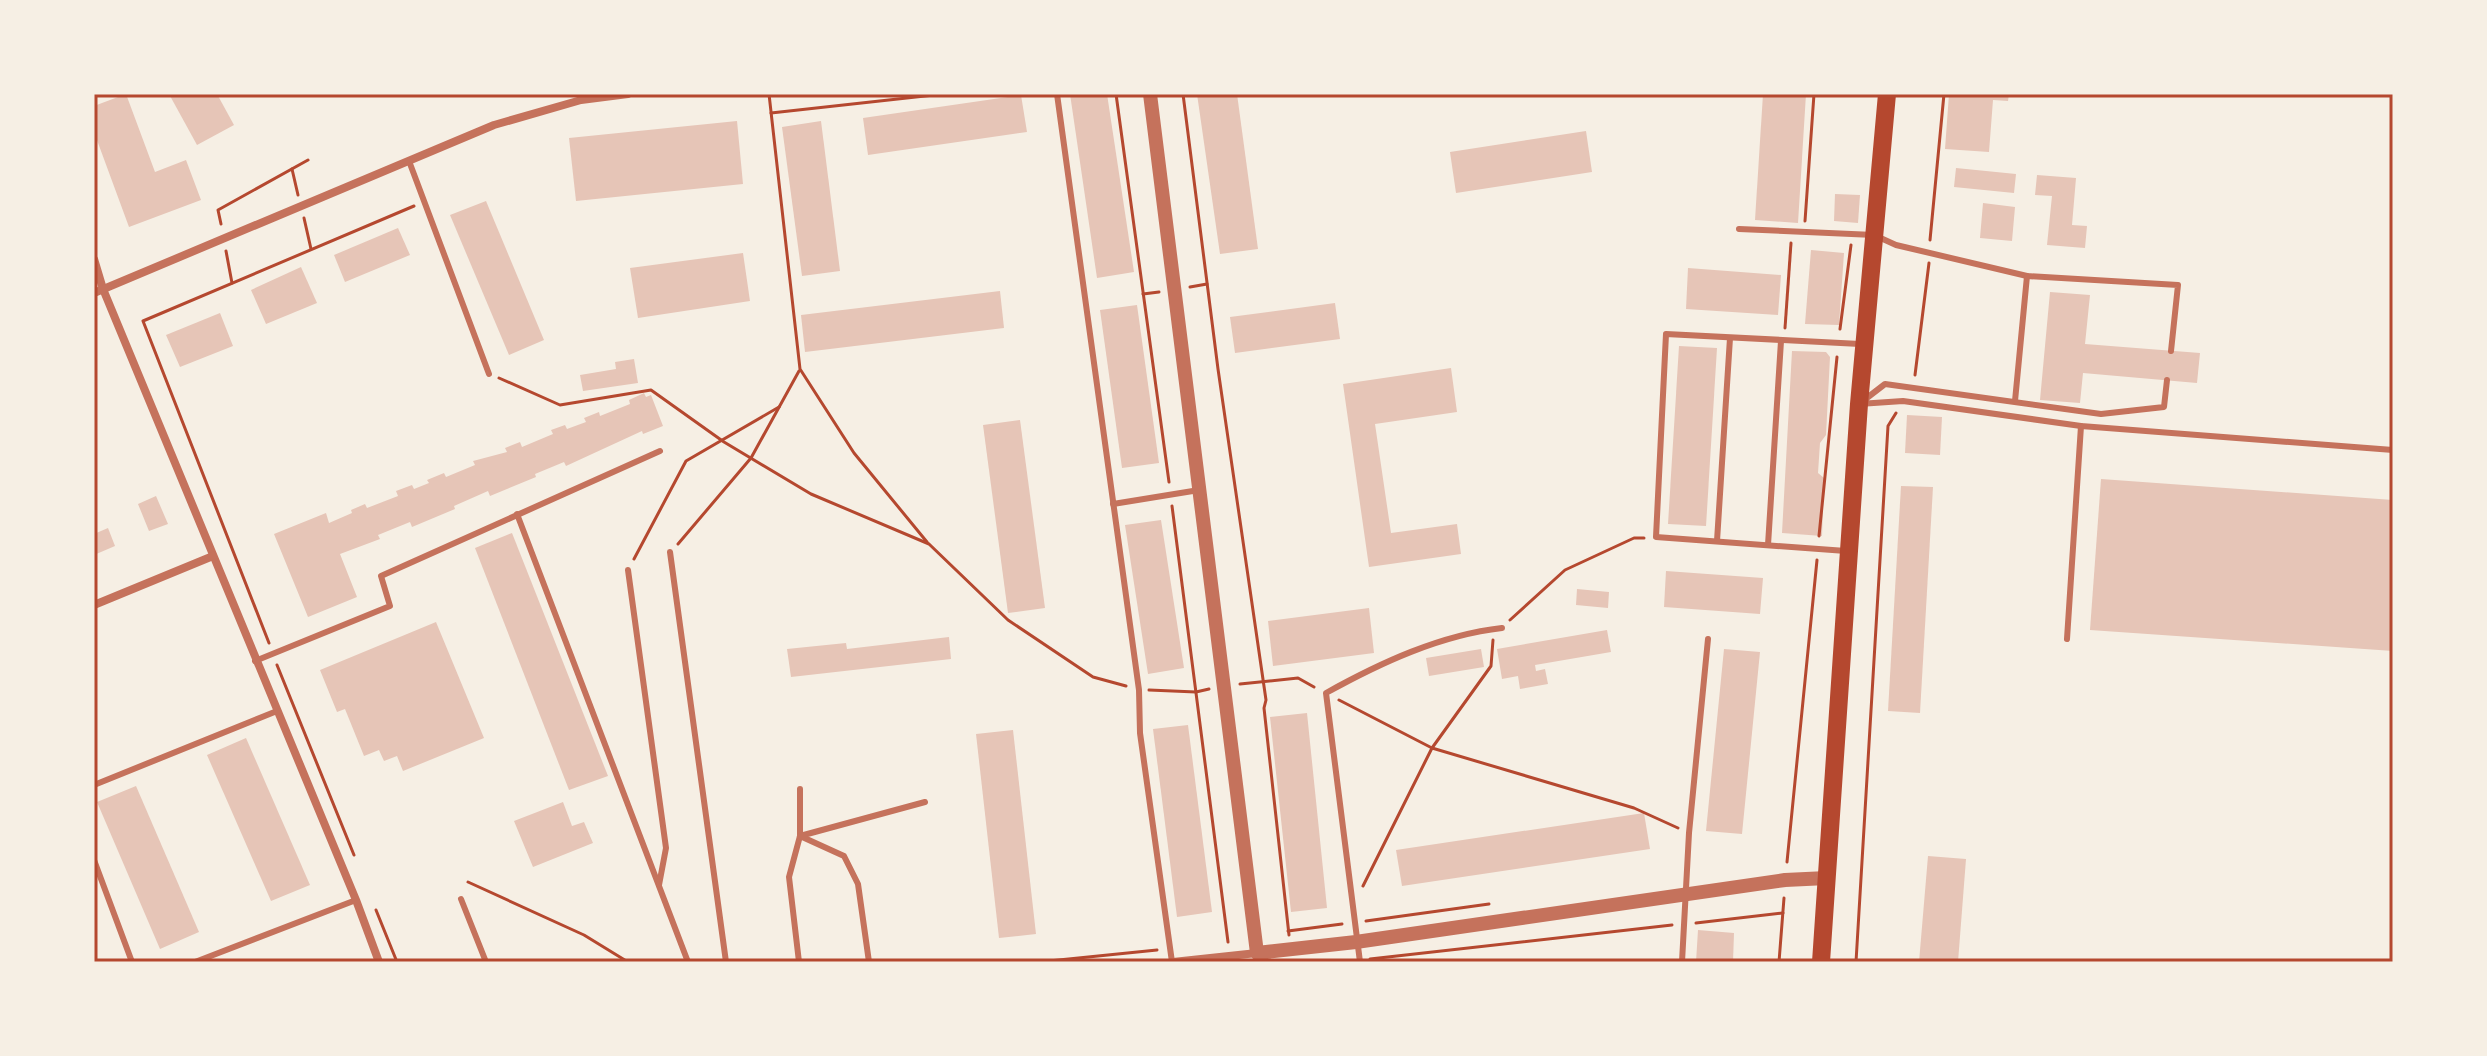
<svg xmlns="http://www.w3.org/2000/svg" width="2487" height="1056" font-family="'PT Sans Narrow',sans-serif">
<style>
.building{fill:#e6c5b7}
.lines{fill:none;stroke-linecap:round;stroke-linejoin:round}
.path{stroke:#b5482f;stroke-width:3}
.service{stroke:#c5725c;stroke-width:6}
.minor{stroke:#c5725c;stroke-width:8}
.tertiary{stroke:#c5725c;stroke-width:14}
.primary{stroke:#b5482f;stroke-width:18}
.neatline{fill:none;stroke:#b5482f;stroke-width:3}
</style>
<rect width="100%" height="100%" fill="#f6efe4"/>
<g class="building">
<polygon points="126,94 155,172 186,160 201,200 129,227 94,132 94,106"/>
<polygon points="169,94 217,94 234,125 197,145"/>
<polygon points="1070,94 1107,94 1134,272 1097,278"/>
<polygon points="1197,94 1237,94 1258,249 1220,254"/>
<polygon points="1763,94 1806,94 1798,223 1755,220"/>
<polygon points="1949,94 2009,94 2008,101 1993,100 1989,152 1945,149"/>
<polygon points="1021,95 1027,132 868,155 863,118"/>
<polygon points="737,121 743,184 576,201 569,138"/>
<polygon points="821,121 840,271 802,276 782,127"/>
<polygon points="1586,131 1592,172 1456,193 1450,152"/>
<polygon points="1956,168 2016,174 2014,193 1954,187"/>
<polygon points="2037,175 2076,178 2072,225 2087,226 2085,248 2047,245 2052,196 2035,195"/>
<polygon points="1835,194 1860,195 1858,223 1834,221"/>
<polygon points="486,201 544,340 509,355 450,215"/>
<polygon points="1983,203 2015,207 2012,241 1980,238"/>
<polygon points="398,228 410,255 345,282 334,255"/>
<polygon points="1811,250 1844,253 1839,325 1805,324"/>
<polygon points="743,253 750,301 638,318 630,268"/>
<polygon points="301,267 317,303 266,324 251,290"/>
<polygon points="1688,268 1781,275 1778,315 1686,309"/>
<polygon points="1000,291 1004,328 805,352 801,315"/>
<polygon points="2050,292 2090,295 2085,344 2200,353 2197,383 2083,373 2080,403 2040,400"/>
<polygon points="1335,303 1340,339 1235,353 1230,317"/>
<polygon points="1137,305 1159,463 1122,468 1100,310"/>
<polygon points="220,313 233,346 180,367 166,335"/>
<polygon points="1679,346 1717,348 1706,526 1668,524"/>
<polygon points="1792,351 1826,352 1830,357 1826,435 1820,443 1818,473 1824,478 1822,536 1782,533"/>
<polygon points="634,359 638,383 583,391 580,375 616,369 615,362"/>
<polygon points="1451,368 1457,412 1375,424 1391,533 1457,524 1461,554 1369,567 1343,384"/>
<polygon points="644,393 646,397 651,395 663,426 643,434 642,431 566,466 564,462 535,474 536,477 490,496 488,491 454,506 455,509 412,527 410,522 378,535 380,539 340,554 357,597 308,617 274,534 326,513 329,523 352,513 351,510 365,504 367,508 398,496 396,491 412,485 414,489 429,483 427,480 444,473 446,477 475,465 473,461 507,452 505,448 520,442 522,447 553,434 551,430 565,425 567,429 586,422 584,418 599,412 600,416 630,404 629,400"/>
<polygon points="1907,415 1942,417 1940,455 1905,453"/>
<polygon points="1020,420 1045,608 1008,613 983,425"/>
<polygon points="2101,479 2393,500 2393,651 2090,630"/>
<polygon points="1901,486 1933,487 1920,713 1888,711"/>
<polygon points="156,496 168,524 149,531 138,504"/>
<polygon points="1161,520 1184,668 1148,674 1125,525"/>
<polygon points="108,528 115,546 94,555 94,534"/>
<polygon points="512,533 608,776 569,790 475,548"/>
<polygon points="1666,571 1763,578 1760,614 1664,607"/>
<polygon points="1577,589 1609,592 1608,608 1576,605"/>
<polygon points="1369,608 1374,653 1273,666 1268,621"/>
<polygon points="436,622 484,738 403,771 397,756 384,761 379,750 364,756 345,709 337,712 320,670"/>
<polygon points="1607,630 1611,652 1535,665 1536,671 1545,669 1548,684 1520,689 1518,676 1502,679 1497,649"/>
<polygon points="949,637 951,659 791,677 787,649 846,643 847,649"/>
<polygon points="1481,649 1484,667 1429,676 1426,658"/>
<polygon points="1724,649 1760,652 1742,834 1706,831"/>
<polygon points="1307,713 1327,908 1291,912 1270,717"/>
<polygon points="1188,725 1212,912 1177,917 1153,729"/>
<polygon points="1013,730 1036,934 999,938 976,734"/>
<polygon points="246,738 310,885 271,901 207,755"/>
<polygon points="136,786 199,932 160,949 97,802"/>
<polygon points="563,802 572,826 584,822 593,843 533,867 514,821"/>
<polygon points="1644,813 1650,849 1402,886 1396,850"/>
<polygon points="1928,856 1966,859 1958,962 1919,962"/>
<polygon points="1698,930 1734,933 1733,962 1696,962"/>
</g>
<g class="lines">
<g class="path">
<polyline points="769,94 800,369 854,453 927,542"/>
<polyline points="1116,94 1169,482"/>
<polyline points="1183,94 1218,369 1266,700 1264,708 1289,935"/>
<polyline points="771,113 943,94"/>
<polyline points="292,169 298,195"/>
<polyline points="304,218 311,249"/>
<polyline points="1805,221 1814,94"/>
<polyline points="221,224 218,210 308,160"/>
<polyline points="1930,240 1944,94"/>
<polyline points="226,251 232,283"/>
<polyline points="1190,287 1207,284"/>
<polyline points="1143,294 1159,292"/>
<polyline points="1785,328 1791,243"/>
<polyline points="1840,329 1851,245"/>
<polyline points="1915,375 1929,263"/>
<polyline points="499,378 560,405 651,390 724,442 811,494 929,544 1008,620 1093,677 1126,686"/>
<polyline points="1172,506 1228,942"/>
<polyline points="1819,536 1837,357"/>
<polyline points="678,544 751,458 799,371"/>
<polyline points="634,559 686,461 779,407"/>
<polyline points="1510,620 1565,570 1634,538 1644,538"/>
<polyline points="269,643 143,321 414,206"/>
<polyline points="277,665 354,855"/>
<polyline points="1240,684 1298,678 1314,687"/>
<polyline points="1149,690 1196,692 1209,689"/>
<polyline points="1339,700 1432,748 1634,808 1678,828"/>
<polyline points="1787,862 1817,560"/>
<polyline points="468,882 584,935 628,962"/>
<polyline points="1363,886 1432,748 1491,666 1493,640"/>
<polyline points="376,910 397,962"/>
<polyline points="1366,921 1489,904"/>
<polyline points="1696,923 1783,913"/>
<polyline points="1288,931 1342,924"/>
<polyline points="1370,959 1672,925"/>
<polyline points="1039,962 1157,950"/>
<polyline points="1779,962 1784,898"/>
<polyline points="1856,962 1888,426 1896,413"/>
</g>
<g class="service">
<polyline points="1057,94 1139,690 1140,733 1172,962"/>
<polyline points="409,161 489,374"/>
<polyline points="1739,229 1874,235 1896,245 2027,276 2178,285 2171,351"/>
<polyline points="2167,380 2164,407 2101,414 1885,384 1859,404 1903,401 2081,426 2393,450"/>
<polyline points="2015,401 2027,276"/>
<polyline points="1113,504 1199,490"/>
<polyline points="517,514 688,962"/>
<polyline points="1717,541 1730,338"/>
<polyline points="1768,545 1781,341"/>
<polyline points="1846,551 1656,537 1666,334 1860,344"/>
<polyline points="670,552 726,962"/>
<polyline points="628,570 666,848 659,885"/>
<polyline points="2067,639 2081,426"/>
<polyline points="255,661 390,606 381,576 660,451"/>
<polyline points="94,785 277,711"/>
<polyline points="94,860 132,962"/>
<polyline points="461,899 486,962"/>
<polyline points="195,962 356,900"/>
<polyline points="799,962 789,877 800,836 800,789"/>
<polyline points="869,962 858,884 844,856 800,836 925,802"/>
<path d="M1360,962L1326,693C1380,663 1440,635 1502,628"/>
<polyline points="1682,962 1689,833 1708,639"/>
</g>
<g class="minor">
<polyline points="94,259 103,289 356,900 379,962"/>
<polyline points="94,293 494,125 581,100 628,94"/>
<polyline points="94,605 213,556"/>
<polyline points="1173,962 1257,953"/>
</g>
<polyline class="tertiary" points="1150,94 1257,953 1356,942 1785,880 1827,878"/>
<polyline class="primary" points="1821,962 1859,404 1887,94"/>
</g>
<rect width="2487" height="1056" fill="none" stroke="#f6efe4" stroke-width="192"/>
<rect x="96" y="96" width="2295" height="864" class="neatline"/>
</svg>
